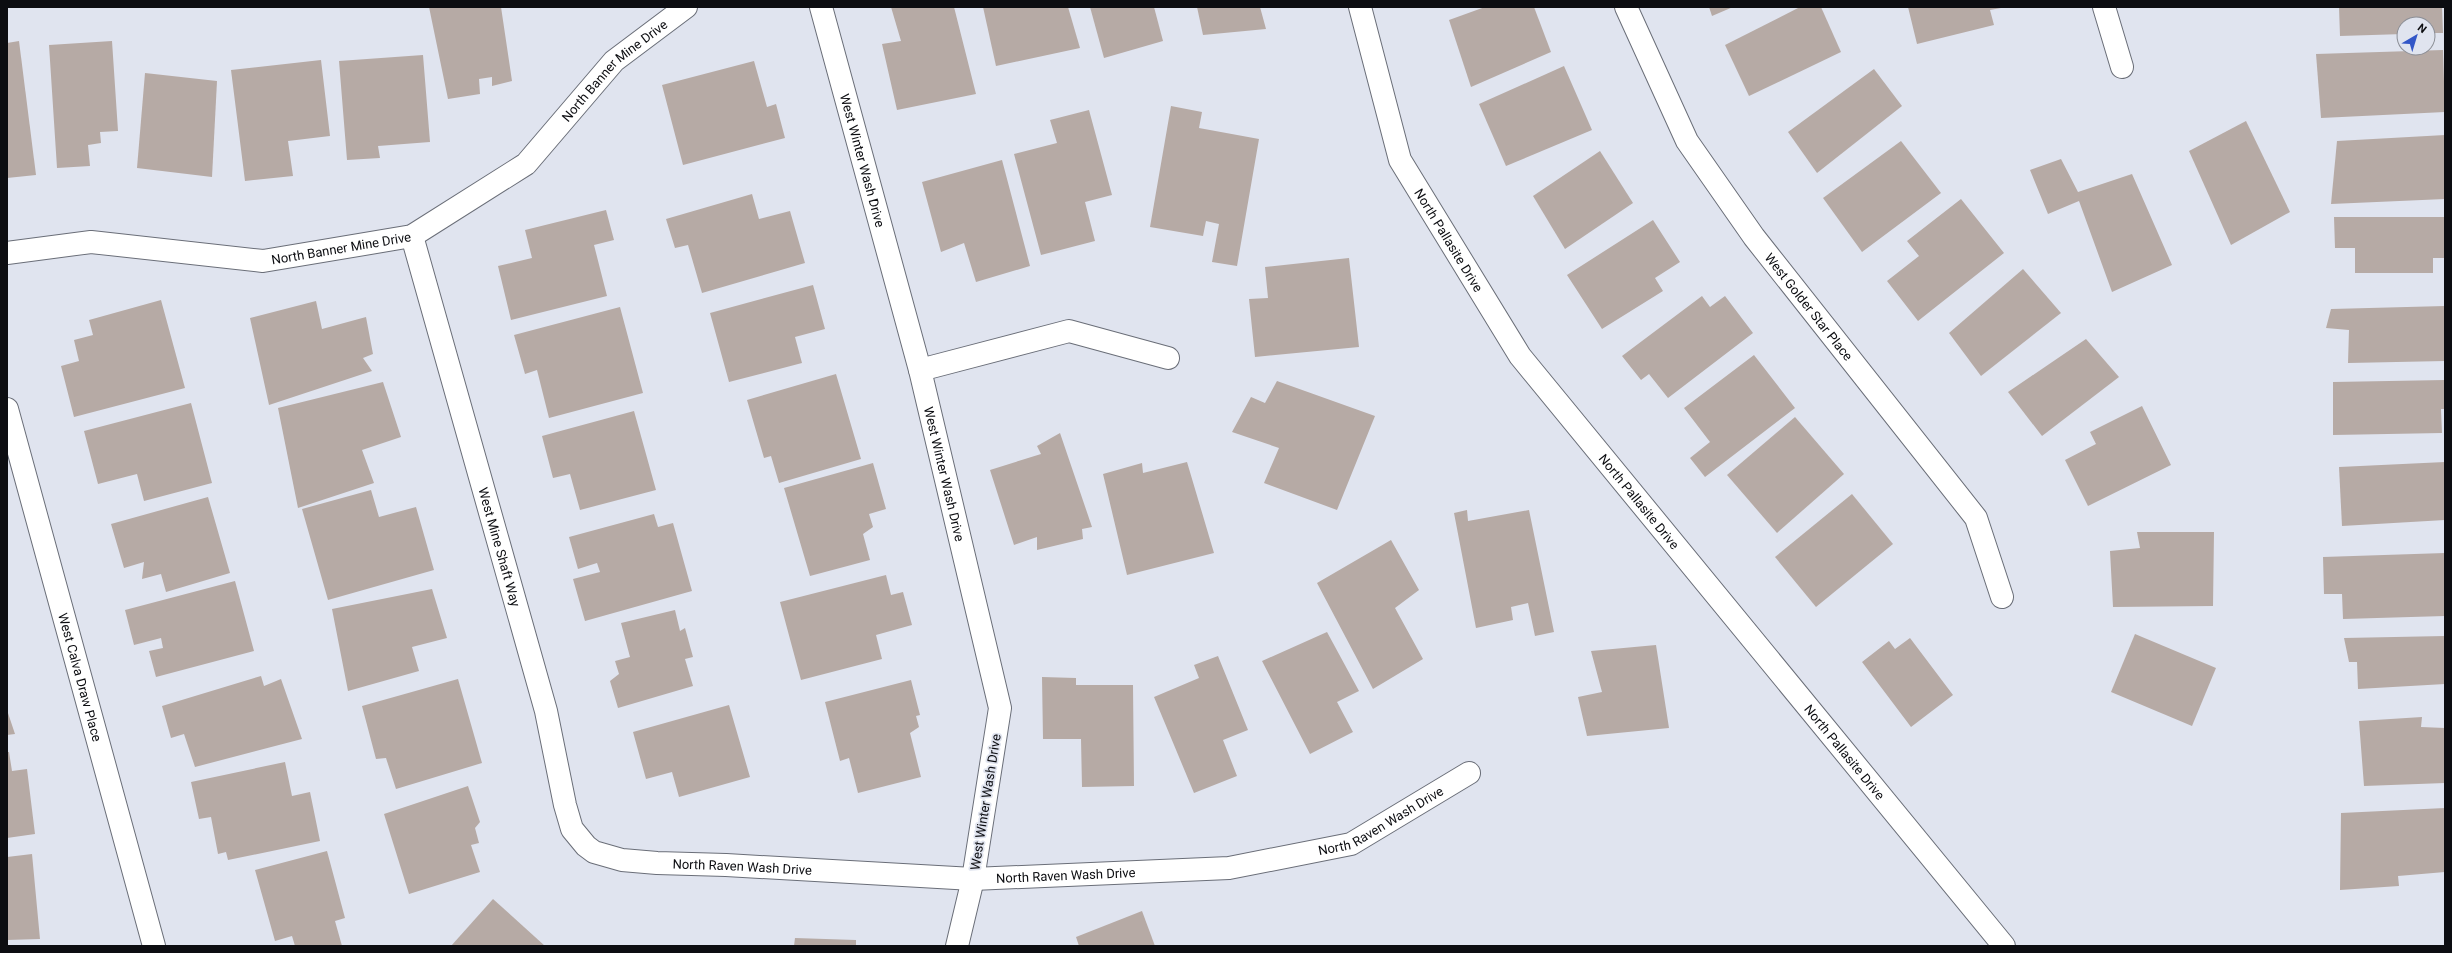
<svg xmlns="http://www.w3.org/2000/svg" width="2452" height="953" font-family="Roboto,sans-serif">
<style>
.building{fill:#b6aaa5}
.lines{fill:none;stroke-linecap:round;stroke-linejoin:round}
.minor-casing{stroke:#6a6e78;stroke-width:24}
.minor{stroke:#fff;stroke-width:22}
.labels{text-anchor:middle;stroke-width:3.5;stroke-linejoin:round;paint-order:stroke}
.street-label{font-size:13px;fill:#0c0d11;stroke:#e0e4ef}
</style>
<rect width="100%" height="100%" fill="#e0e4ef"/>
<g class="building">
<polygon points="429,7 501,7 512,81 492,86 492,77 479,79 480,94 448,99"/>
<polygon points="891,7 954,7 976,94 897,110 882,44 901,41"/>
<polygon points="983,7 1068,7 1080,48 996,66"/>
<polygon points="1090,7 1154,7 1163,41 1104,58"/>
<polygon points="1197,7 1260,7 1266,29 1203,35"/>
<polygon points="1485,7 1534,7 1551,52 1471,87 1449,20"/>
<polygon points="1709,7 1733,7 1712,16"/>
<polygon points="1800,7 1821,7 1841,52 1749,96 1725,45"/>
<polygon points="1908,7 2001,7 2001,8 1990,10 1994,25 1917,44"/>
<polygon points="2339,7 2442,7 2443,33 2428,33 2428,24 2404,24 2404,34 2340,36"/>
<polygon points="19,41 36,175 7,178 7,43"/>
<polygon points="112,41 118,131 100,132 101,143 88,145 90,166 57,168 49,45"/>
<polygon points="2443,50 2445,112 2321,118 2316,54"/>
<polygon points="423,55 430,142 378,146 380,158 347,160 339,61"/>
<polygon points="321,60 330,136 288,141 293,176 245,181 231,70"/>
<polygon points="754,61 767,107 776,104 785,138 683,165 662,85"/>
<polygon points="1564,66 1592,130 1506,166 1479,104"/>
<polygon points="1874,69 1902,106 1817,173 1788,132"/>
<polygon points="145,73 217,81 212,177 137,168"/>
<polygon points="1171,106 1202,112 1199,128 1259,139 1237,266 1212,262 1219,224 1206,221 1203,236 1150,227"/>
<polygon points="1089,110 1112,195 1085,202 1095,241 1041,255 1014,154 1057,143 1050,120"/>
<polygon points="2246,121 2290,212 2231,245 2189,151"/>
<polygon points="2445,135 2445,199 2331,204 2337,141"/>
<polygon points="1901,141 1941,193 1862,252 1823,198"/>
<polygon points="1600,151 1633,203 1565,249 1533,196"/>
<polygon points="2061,159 2078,192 2132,174 2172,265 2112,292 2079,201 2048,214 2030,170"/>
<polygon points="1002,160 1030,266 976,282 964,243 941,252 922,182"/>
<polygon points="752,194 759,219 790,211 805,263 702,293 688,245 675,248 666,219"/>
<polygon points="1961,199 2004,253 1918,321 1887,281 1919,256 1907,241"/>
<polygon points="606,210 614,240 594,245 607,296 511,320 498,266 532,258 525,230"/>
<polygon points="2334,217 2445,217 2445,258 2433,258 2433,273 2355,273 2355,248 2335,248"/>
<polygon points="1653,220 1680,262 1655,278 1663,291 1602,329 1567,275"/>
<polygon points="1349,258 1359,347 1255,357 1249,299 1268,298 1265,267"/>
<polygon points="2023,269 2061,313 1981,376 1949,333"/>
<polygon points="813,285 825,329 795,337 802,363 729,382 710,313"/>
<polygon points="1702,296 1710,307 1725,296 1753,333 1668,398 1649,374 1641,380 1622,356"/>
<polygon points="161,300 185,388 74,417 61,366 79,361 74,340 93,335 89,320"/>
<polygon points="316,301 322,329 366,317 373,354 363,358 372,371 269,405 250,318"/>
<polygon points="2445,306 2445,361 2348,363 2349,330 2326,328 2331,309"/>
<polygon points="620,307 643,393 549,418 537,370 525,374 514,335"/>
<polygon points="2086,339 2119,377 2042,436 2008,392"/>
<polygon points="1754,355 1795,408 1705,477 1690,458 1710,442 1684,408"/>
<polygon points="836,374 861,459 779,483 771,456 764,458 747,400"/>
<polygon points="2445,380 2445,409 2441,409 2442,433 2333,435 2333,382"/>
<polygon points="1277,381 1375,416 1337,510 1264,483 1279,448 1232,432 1251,397 1265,403"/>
<polygon points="383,382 401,437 362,450 374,483 298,508 278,408"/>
<polygon points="191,403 212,483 144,501 137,474 98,484 84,431"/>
<polygon points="2142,406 2171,465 2088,506 2065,460 2096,444 2090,432"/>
<polygon points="634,411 656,490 580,510 570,474 553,478 542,436"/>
<polygon points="1795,417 1844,474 1777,533 1727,475"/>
<polygon points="1060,433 1092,527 1082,529 1083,539 1037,550 1037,537 1014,545 990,470 1041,454 1037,446"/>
<polygon points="1187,462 1214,553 1127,575 1103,474 1142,463 1143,473"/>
<polygon points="2445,462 2445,520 2342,526 2339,467"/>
<polygon points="873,463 886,509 869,514 873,527 863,534 870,560 810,576 784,488"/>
<polygon points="371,490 379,517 416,507 434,570 328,600 302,509"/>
<polygon points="1852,494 1893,544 1816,607 1775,557"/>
<polygon points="208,497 230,573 166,592 161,574 142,579 144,562 124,568 111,524"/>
<polygon points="1467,510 1468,521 1529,510 1554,632 1535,636 1528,603 1511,607 1513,620 1476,628 1454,513"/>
<polygon points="654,514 658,527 673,523 692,591 585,621 573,579 600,572 597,563 578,569 569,537"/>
<polygon points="2137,532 2214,532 2213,606 2113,607 2110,551 2140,548"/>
<polygon points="1391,540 1419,590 1395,608 1423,659 1373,689 1317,583"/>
<polygon points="2445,553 2445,616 2343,619 2342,594 2324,594 2323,557"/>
<polygon points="886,575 891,595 903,592 912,625 876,635 882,659 801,680 780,602"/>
<polygon points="235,581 254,651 156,677 149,651 163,648 161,638 134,645 125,610"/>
<polygon points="432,589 447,638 412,647 419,671 348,691 332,609"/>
<polygon points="675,610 680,631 685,628 693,657 685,659 693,686 618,708 610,681 619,674 615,661 630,657 621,623"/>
<polygon points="1327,632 1359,691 1337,702 1353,732 1310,754 1262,661"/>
<polygon points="2135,634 2216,668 2192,726 2111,692"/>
<polygon points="2445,636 2445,684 2358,689 2357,662 2349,662 2344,638"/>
<polygon points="1910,638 1953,695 1911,727 1862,662 1889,641 1895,649"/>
<polygon points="1656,645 1669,728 1587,736 1578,697 1602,692 1591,651"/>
<polygon points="1218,656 1248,730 1223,740 1237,776 1194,793 1154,697 1199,678 1194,665"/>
<polygon points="261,676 264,686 281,679 302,739 195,767 184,734 171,738 162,706"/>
<polygon points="1042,677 1076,678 1076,685 1133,685 1134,786 1082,787 1081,739 1043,739"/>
<polygon points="458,679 482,763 396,789 386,758 376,759 362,706"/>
<polygon points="911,680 920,715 916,716 919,727 910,733 921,777 858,793 849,758 840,761 825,702"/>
<polygon points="729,705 750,777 679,797 672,772 646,779 633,732"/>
<polygon points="7,710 15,734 7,735"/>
<polygon points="2422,717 2421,727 2445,728 2445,783 2364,786 2359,721"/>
<polygon points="7,752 9,752 12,771 27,769 35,834 7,838"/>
<polygon points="285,762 292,796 310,792 320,841 228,860 226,852 218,854 211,817 199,819 191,782"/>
<polygon points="468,786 480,822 475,828 479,843 471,845 480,872 409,894 384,814"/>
<polygon points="2445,808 2445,872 2398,876 2399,886 2340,890 2341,813"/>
<polygon points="327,851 345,918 335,921 342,946 295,946 292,936 275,941 255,870"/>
<polygon points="32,854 40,939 7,940 7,857"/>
<polygon points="493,899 545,946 451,946"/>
<polygon points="1142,911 1155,946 1079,946 1076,937"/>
<polygon points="795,938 856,940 856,946 794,946"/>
</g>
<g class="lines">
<g class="minor-casing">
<g id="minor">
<path id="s1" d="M821,7L920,370L1000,708L973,879L957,946"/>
<path id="s2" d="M1360,7L1400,160L1520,356L2004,946"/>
<path id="s3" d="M1626,7L1687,141L1754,237L1976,518L2002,597"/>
<polyline points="2104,7 2122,67"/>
<path id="s4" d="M412,236L546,711L565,805L572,829L586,846L594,852L622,860L657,863L726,865L973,879L1229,868L1351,844L1469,773"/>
<path id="s5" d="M7,253L91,242L263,261L412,236L526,164L614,61L686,7"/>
<polyline points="920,370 1069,331 1168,358"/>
<path id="s6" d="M7,409L154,946"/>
</g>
</g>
<use href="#minor" class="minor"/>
</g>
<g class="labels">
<g class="street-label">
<text dy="5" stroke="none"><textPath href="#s5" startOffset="673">North Banner Mine Drive</textPath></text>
<text dy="5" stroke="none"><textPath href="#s1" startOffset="159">West Winter Wash Drive</textPath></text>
<text dy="5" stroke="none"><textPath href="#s2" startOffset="252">North Pallasite Drive</textPath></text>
<text dy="5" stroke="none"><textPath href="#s5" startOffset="337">North Banner Mine Drive</textPath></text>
<text dy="5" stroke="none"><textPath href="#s3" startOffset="353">West Golder Star Place</textPath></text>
<text dy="5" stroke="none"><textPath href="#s1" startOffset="483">West Winter Wash Drive</textPath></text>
<text dy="5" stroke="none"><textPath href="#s2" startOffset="576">North Pallasite Drive</textPath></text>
<text dy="5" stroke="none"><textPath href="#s4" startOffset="323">West Mine Shaft Way</textPath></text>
<text dy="5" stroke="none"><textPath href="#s6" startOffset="278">West Calva Draw Place</textPath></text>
<text dy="5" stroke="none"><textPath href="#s2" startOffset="900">North Pallasite Drive</textPath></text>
<text transform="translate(985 802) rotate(-81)" y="5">West Winter Wash Drive</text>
<text dy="5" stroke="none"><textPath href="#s4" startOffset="1444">North Raven Wash Drive</textPath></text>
<text dy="5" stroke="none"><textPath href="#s4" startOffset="796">North Raven Wash Drive</textPath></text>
<text dy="5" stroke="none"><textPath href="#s4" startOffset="1120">North Raven Wash Drive</textPath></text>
</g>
</g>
<rect width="2452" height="953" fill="none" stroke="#0c0d11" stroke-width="16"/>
<g transform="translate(2416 36) rotate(38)"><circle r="19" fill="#e0e4ef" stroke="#8b8e96"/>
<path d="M0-3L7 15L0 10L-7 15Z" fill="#3256c7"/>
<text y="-6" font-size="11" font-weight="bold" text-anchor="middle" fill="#0c0d11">N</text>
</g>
</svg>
